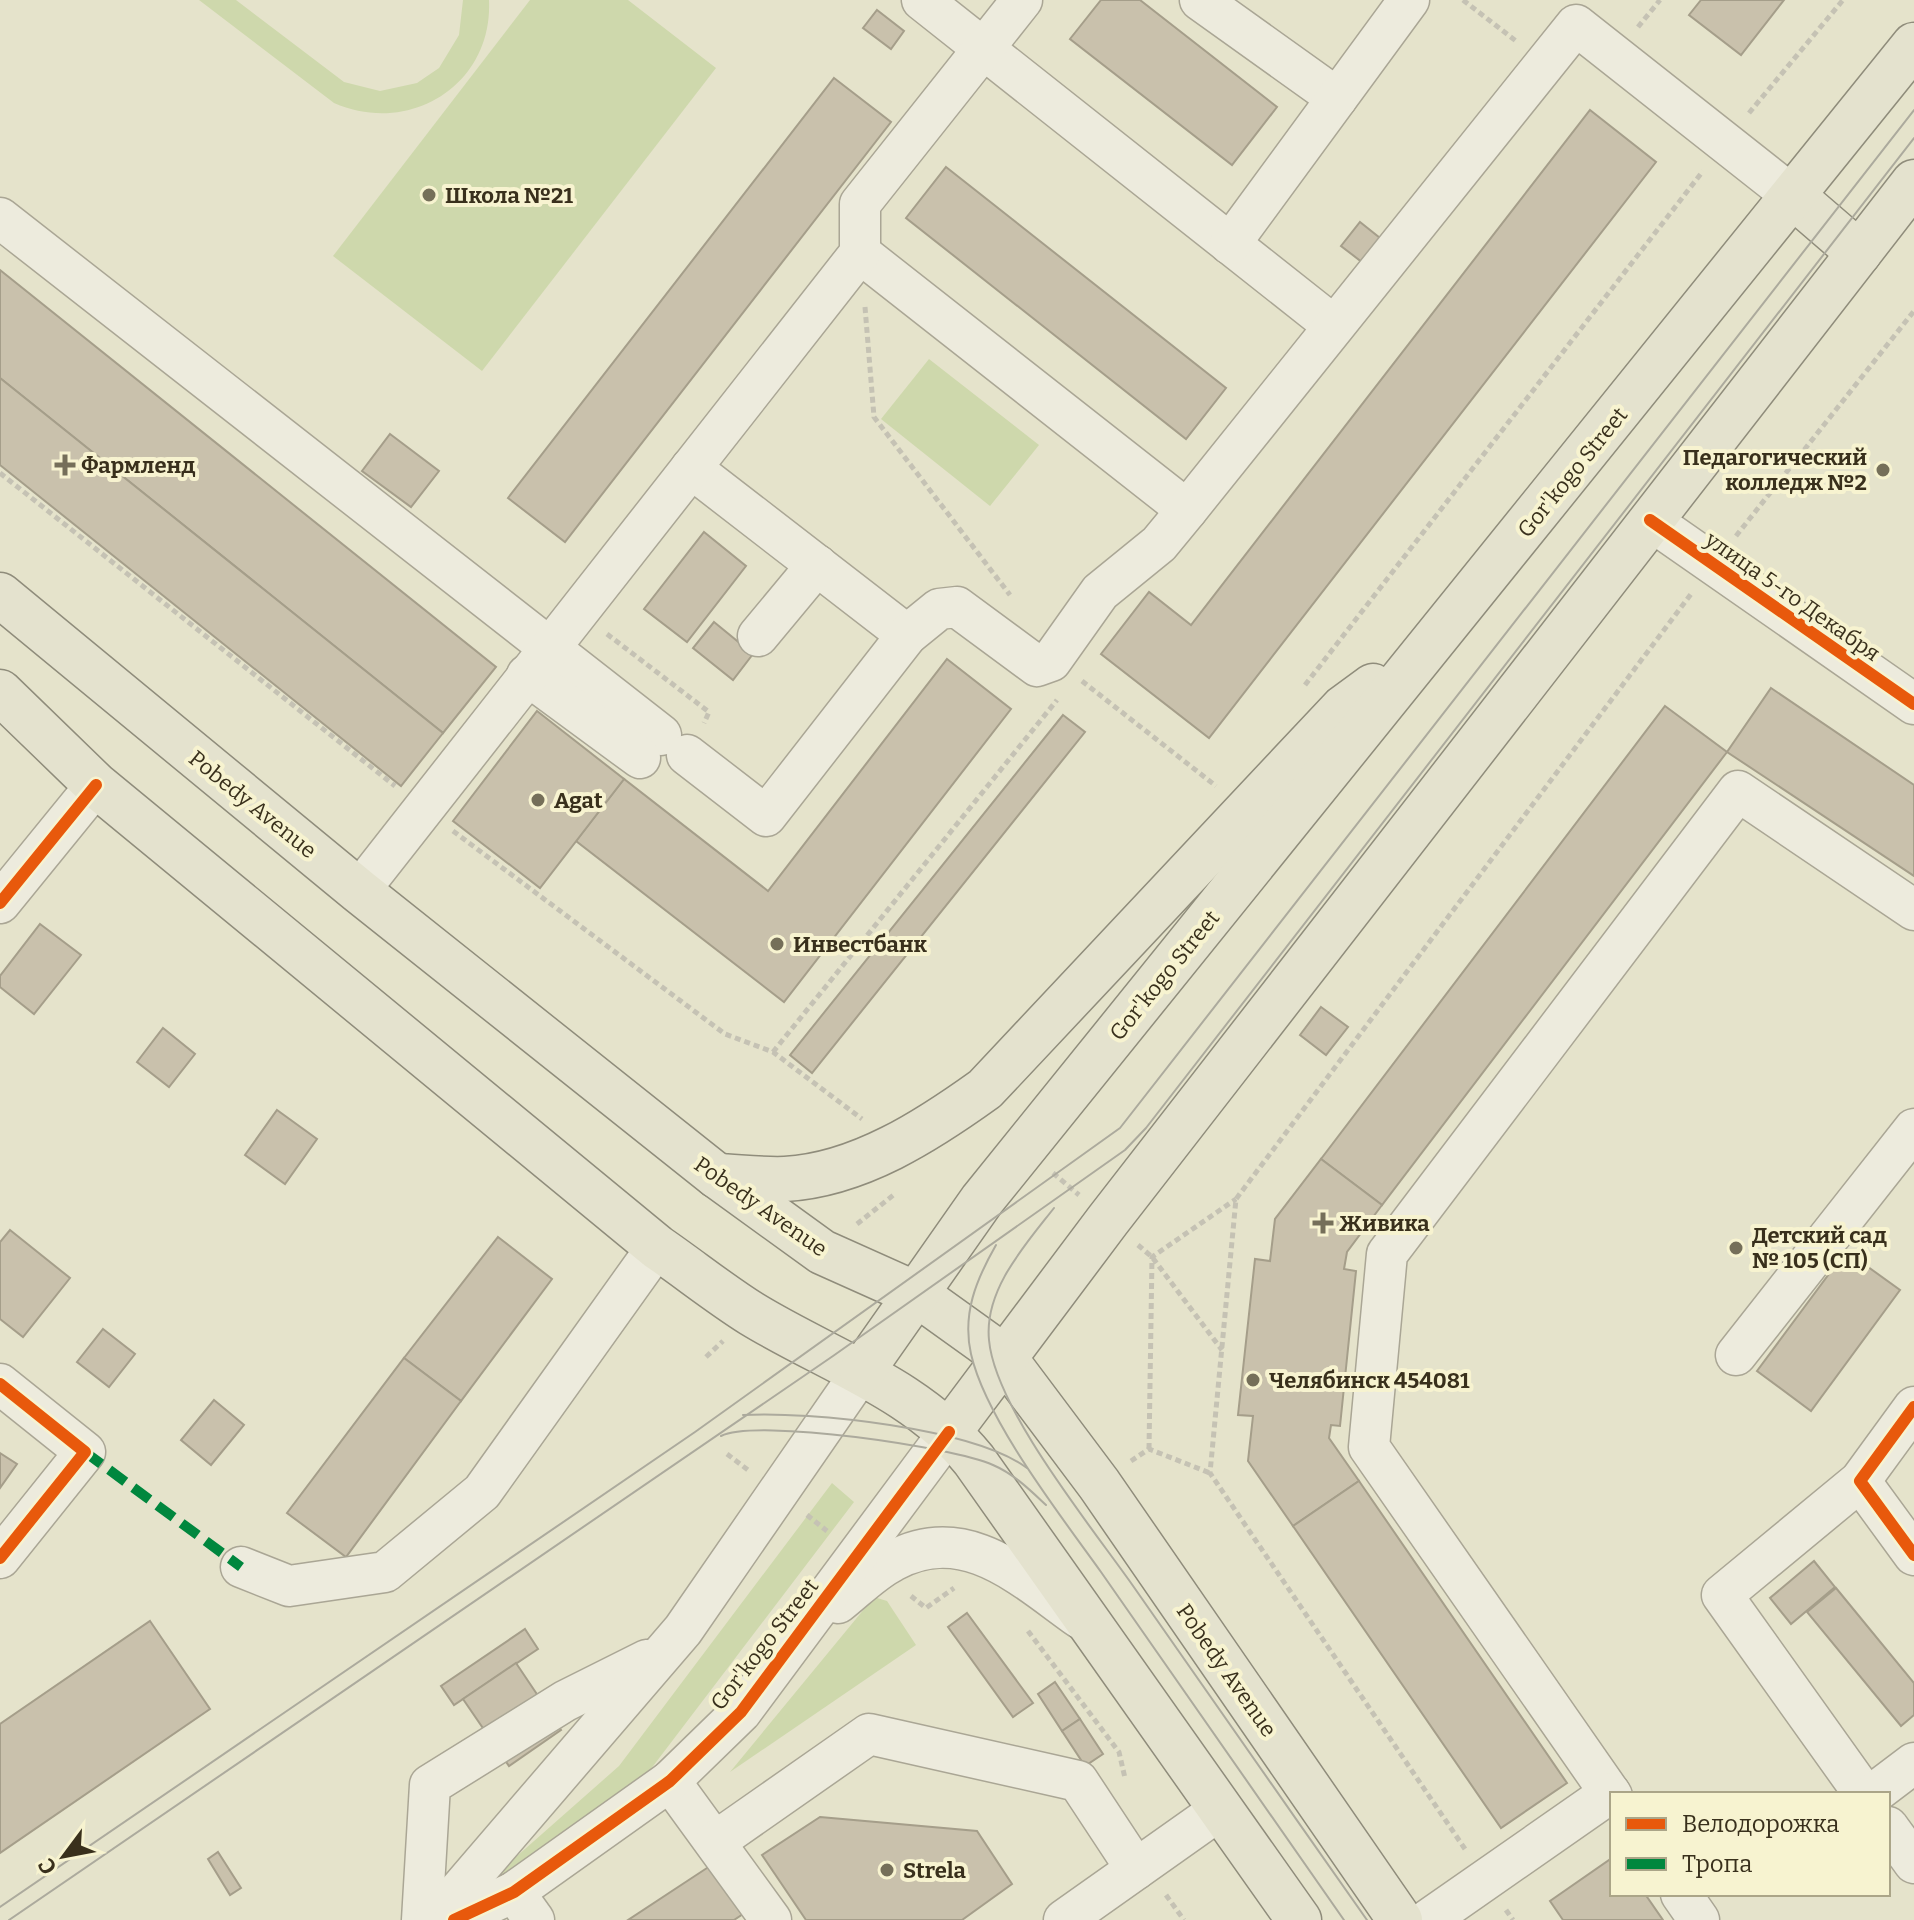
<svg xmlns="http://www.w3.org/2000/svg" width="1914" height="1920" font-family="Bitter,serif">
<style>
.green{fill:#ced8ac}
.building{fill:#c9c1ac;stroke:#a59e8a;stroke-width:2}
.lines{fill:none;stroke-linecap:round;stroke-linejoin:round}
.minor-casing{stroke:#aaa695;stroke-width:43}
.major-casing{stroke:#8f8c7b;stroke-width:47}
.path{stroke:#c5c2b4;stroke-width:5;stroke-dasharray:6 4;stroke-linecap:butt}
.minor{stroke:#edebdd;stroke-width:40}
.major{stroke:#e4e2ce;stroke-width:44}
.tram{stroke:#acaa9d;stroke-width:2}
.quiet{stroke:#00873e;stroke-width:10;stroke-dasharray:20 10;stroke-linecap:butt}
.cycleway-casing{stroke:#f7f3d0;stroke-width:17}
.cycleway{stroke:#e8590c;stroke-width:12}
.poi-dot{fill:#756f59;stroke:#f7f3d0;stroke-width:3}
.labels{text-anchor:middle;stroke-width:8;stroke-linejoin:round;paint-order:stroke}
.poi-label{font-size:22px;font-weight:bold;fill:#39301c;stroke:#f7f3d0;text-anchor:start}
.street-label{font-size:22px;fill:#39301c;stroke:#f7f3d0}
</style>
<rect width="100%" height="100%" fill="#e5e3cb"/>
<g class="green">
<path d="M199,0H236L344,82L380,91L417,83L439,68L459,35L463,0H489C493,85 410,136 334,103Z"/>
<polygon points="530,0 628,0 716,68 482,371 333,256"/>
<polygon points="929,359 1039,445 990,506 881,419"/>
<polygon points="832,1483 854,1502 644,1778 474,1894 619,1766"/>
<polygon points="874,1597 887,1601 916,1645 730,1772"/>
</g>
<g class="building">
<polygon points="1101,0 1140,0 1277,107 1232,165 1070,39"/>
<polygon points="1701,0 1784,0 1741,55 1689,15"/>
<polygon points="877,10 904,31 891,49 863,28"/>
<polygon points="834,78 891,122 565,542 508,498"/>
<polygon points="1590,110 1656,162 1209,738 1101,654 1149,592 1191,625"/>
<polygon points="946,167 1226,388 1186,439 906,218"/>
<polygon points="1360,222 1385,242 1367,266 1341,246"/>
<polygon points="0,270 496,667 443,733 0,378"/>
<polygon points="0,378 443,733 401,786 0,465"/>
<polygon points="390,434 439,471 411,507 362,471"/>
<polygon points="704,532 746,566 687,642 644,609"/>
<polygon points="714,622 753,654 733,680 693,648"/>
<polygon points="947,659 1011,709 784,1002 576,841 624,779 768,891"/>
<polygon points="1771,688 1914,785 1914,876 1727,752"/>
<polygon points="1665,706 1727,752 1382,1205 1321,1159"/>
<polygon points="537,711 624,779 540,888 453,821"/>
<polygon points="1063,715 1085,732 812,1073 790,1055"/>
<polygon points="40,924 81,955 34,1014 0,987 0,976"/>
<polygon points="1321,1007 1348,1027 1326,1055 1300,1035"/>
<polygon points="163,1028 195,1054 169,1087 137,1062"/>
<polygon points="277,1110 317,1139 285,1184 245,1155"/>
<polygon points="1321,1159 1382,1205 1347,1252 1344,1269 1356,1271 1340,1426 1331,1425 1329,1438 1359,1481 1293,1526 1248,1461 1253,1416 1238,1415 1255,1259 1270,1261 1275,1219"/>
<polygon points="10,1230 70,1278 23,1337 0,1319 0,1242"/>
<polygon points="498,1237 552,1279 461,1401 404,1358"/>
<polygon points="1846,1251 1900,1290 1811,1411 1757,1371"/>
<polygon points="103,1329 135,1354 109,1387 77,1362"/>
<polygon points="404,1358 461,1401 346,1557 287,1513"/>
<polygon points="214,1400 244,1425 211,1465 181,1440"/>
<polygon points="0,1453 17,1464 0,1488"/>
<polygon points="1359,1481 1567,1783 1501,1828 1293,1526"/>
<polygon points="1814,1561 1835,1587 1791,1624 1770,1598"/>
<polygon points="1836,1588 1914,1683 1914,1715 1901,1726 1807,1612"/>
<polygon points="967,1613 1033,1703 1013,1717 948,1627"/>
<polygon points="150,1621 210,1709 0,1853 0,1724"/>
<polygon points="525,1629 538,1649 454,1705 441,1686"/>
<polygon points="516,1663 561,1730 509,1766 463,1699"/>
<polygon points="1055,1682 1080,1719 1062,1731 1038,1694"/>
<polygon points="1080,1719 1103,1754 1085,1766 1062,1731"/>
<polygon points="820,1817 977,1831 1012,1884 962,1920 806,1920 762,1855"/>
<polygon points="218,1852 241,1888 230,1895 208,1859"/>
<polygon points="1612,1858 1612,1894 1645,1894 1663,1920 1563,1920 1550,1901"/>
<polygon points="713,1864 746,1912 734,1920 628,1920"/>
</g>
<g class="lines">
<g class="minor-casing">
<g id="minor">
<polyline points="922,0 1334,326"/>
<polyline points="1200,0 1337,98"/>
<polyline points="0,218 661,735"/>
<polyline points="1230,244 1409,0"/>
<polyline points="860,253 1187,510"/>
<polyline points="691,468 907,635"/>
<polyline points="1650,520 1914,704"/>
<polyline points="758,636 817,565"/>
<polyline points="527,675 640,758"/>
<polyline points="687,755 766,816 907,635 939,609 957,607 1037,666 1051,661 1100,592 1159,544 1187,510 1576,25 1794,197"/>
<polyline points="359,891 860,253 860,204 1022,0"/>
<polyline points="0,903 96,785"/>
<polyline points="1736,1355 1914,1129"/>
<polyline points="0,1384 85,1452 0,1558"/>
<polyline points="1860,1481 1914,1555"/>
<polyline points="241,1567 289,1586 385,1572 482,1492 657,1247"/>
<path d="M838,1603C856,1589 873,1571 893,1561C966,1521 1024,1579 1081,1619"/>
<polyline points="670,1781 771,1920"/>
<polyline points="1864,1794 1722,1595 1860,1481 1914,1407"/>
<polyline points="1873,1794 1914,1763"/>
<polyline points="1612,1796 1369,1447 1387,1254 1738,791 1914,910"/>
<polyline points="1888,1827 1914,1863"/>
<polyline points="716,1841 869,1734 1078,1781 1136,1869"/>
<polyline points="514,1892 534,1920"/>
<polyline points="1681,1894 1699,1920"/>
<polyline points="422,1920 430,1785 565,1701 647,1660"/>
<polyline points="434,1920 683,1630 862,1371"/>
<polyline points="454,1920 514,1892 670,1781 741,1712 949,1432"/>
<polyline points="1064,1920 1221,1809"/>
<polyline points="1428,1920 1610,1793"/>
</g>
</g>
<g class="major-casing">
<g id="major">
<polyline points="1794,197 1859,253"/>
<polyline points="0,595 359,891 717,1176 822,1252 918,1295 1003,1356 1099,1484 1400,1920"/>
<path d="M0,692L96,785L657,1247C689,1269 720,1294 752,1314C829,1361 916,1388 974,1460L1299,1920"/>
<path d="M717,1176C740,1177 763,1180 785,1179C859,1175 928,1130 985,1089L1343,708L1373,686"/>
<polyline points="862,1371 982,1200 1914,45"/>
<polyline points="949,1432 1108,1220 1914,182"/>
</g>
</g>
<g class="path">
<polyline points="1463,0 1516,41"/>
<polyline points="1638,27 1660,0"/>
<polyline points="1749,113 1843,0"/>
<polyline points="865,307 874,417 1010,595"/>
<polyline points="0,473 395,786"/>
<polyline points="1736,536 1914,311"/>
<polyline points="607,634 709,712 704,723"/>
<polyline points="1082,681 1216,786"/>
<polyline points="1305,685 1703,171"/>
<polyline points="453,831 725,1034 773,1052 862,1119"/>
<polyline points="773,1052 1057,700"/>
<polyline points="1053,1173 1079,1195"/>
<polyline points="857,1224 896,1193"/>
<polyline points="1138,1245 1152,1257 1222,1350"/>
<polyline points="706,1357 723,1341"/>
<polyline points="1149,1449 1152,1257 1236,1199"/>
<polyline points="727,1454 748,1470"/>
<polyline points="1131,1461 1149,1449 1210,1473"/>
<polyline points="807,1515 827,1531"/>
<polyline points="911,1596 926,1608 954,1588"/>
<polyline points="1028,1631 1119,1752 1125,1778"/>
<polyline points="1465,1849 1210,1473 1236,1199 1691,594"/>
<polyline points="1166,1895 1184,1920"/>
<polyline points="1506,1910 1513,1920"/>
</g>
<use href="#minor" class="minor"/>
<use href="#major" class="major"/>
<g class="tram">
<path d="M1054,1208C1025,1245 984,1290 989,1340C995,1408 1090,1525 1131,1583C1210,1696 1288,1808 1367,1920"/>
<path d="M996,1245C976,1280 962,1314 971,1354C986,1420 1061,1516 1101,1572C1182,1688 1263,1804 1344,1920"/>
<path d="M743,1415C810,1411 973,1428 1027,1468"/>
<path d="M721,1436C757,1418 953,1447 993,1465C1014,1474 1030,1490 1046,1505"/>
<polyline points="0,1907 695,1432 1120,1128 1914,110"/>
<polyline points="9,1920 833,1356 1125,1150 1146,1128 1914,138"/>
</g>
<polyline class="quiet" points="85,1452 241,1567"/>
<g class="cycleway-casing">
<g id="cycleway">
<polyline points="1650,520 1914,704"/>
<polyline points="0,903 96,785"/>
<polyline points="0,1384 85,1452 0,1558"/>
<polyline points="1914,1407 1860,1481 1914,1555"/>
<polyline points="454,1920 514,1892 670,1781 741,1712 949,1432"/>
</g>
</g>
<use href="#cycleway" class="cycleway"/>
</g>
<g class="poi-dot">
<circle cx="429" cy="195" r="8"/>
<path d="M61 453h8v8h8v8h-8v8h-8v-8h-8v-8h8z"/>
<circle cx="1883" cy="470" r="8"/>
<circle cx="538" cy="800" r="8"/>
<circle cx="777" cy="944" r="8"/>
<path d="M1319 1211h8v8h8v8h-8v8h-8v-8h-8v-8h8z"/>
<circle cx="1736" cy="1248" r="8"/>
<circle cx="1253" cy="1380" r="8"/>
<circle cx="887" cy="1870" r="8"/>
</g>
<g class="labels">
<g class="poi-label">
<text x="445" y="203">Школа №21</text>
<text x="1867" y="465" text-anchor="end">Педагогический<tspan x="1867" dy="25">колледж №2</tspan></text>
<text x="81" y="473">Фармленд</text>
<text x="554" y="808">Agat</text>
<text x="793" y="952">Инвестбанк</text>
<text x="1339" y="1231">Живика</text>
<text x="1752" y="1243">Детский сад<tspan x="1752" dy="25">№ 105 (СП)</tspan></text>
<text x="1269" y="1388">Челябинск 454081</text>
<text x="903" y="1878">Strela</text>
</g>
<g class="street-label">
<text transform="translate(1572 472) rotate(-51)" y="8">Gor'kogo Street</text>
<text transform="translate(1793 596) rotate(35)" y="8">улица 5-го Декабря</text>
<text transform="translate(253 804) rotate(39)" y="8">Pobedy Avenue</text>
<text transform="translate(1164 975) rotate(-51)" y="8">Gor'kogo Street</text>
<text transform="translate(761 1206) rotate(35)" y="8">Pobedy Avenue</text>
<text transform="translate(764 1644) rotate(-52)" y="8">Gor'kogo Street</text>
<text transform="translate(1227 1670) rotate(55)" y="8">Pobedy Avenue</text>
</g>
</g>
<rect x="1610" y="1792" width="280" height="104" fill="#f7f3d0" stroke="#aba588" stroke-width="2"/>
<rect x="1626" y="1818" width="40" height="12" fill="#e8590c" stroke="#aba588" stroke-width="2"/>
<text x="1682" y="1832" font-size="24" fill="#39301c">Велодорожка</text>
<rect x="1626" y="1858" width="40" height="12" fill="#00873e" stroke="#aba588" stroke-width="2"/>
<text x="1682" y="1872" font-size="24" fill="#39301c">Тропа</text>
<g transform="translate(64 1856) rotate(238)" stroke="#f7f3d0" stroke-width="6" paint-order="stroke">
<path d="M0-6L14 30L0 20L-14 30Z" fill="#39301c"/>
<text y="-12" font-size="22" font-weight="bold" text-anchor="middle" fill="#39301c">С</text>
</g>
</svg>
